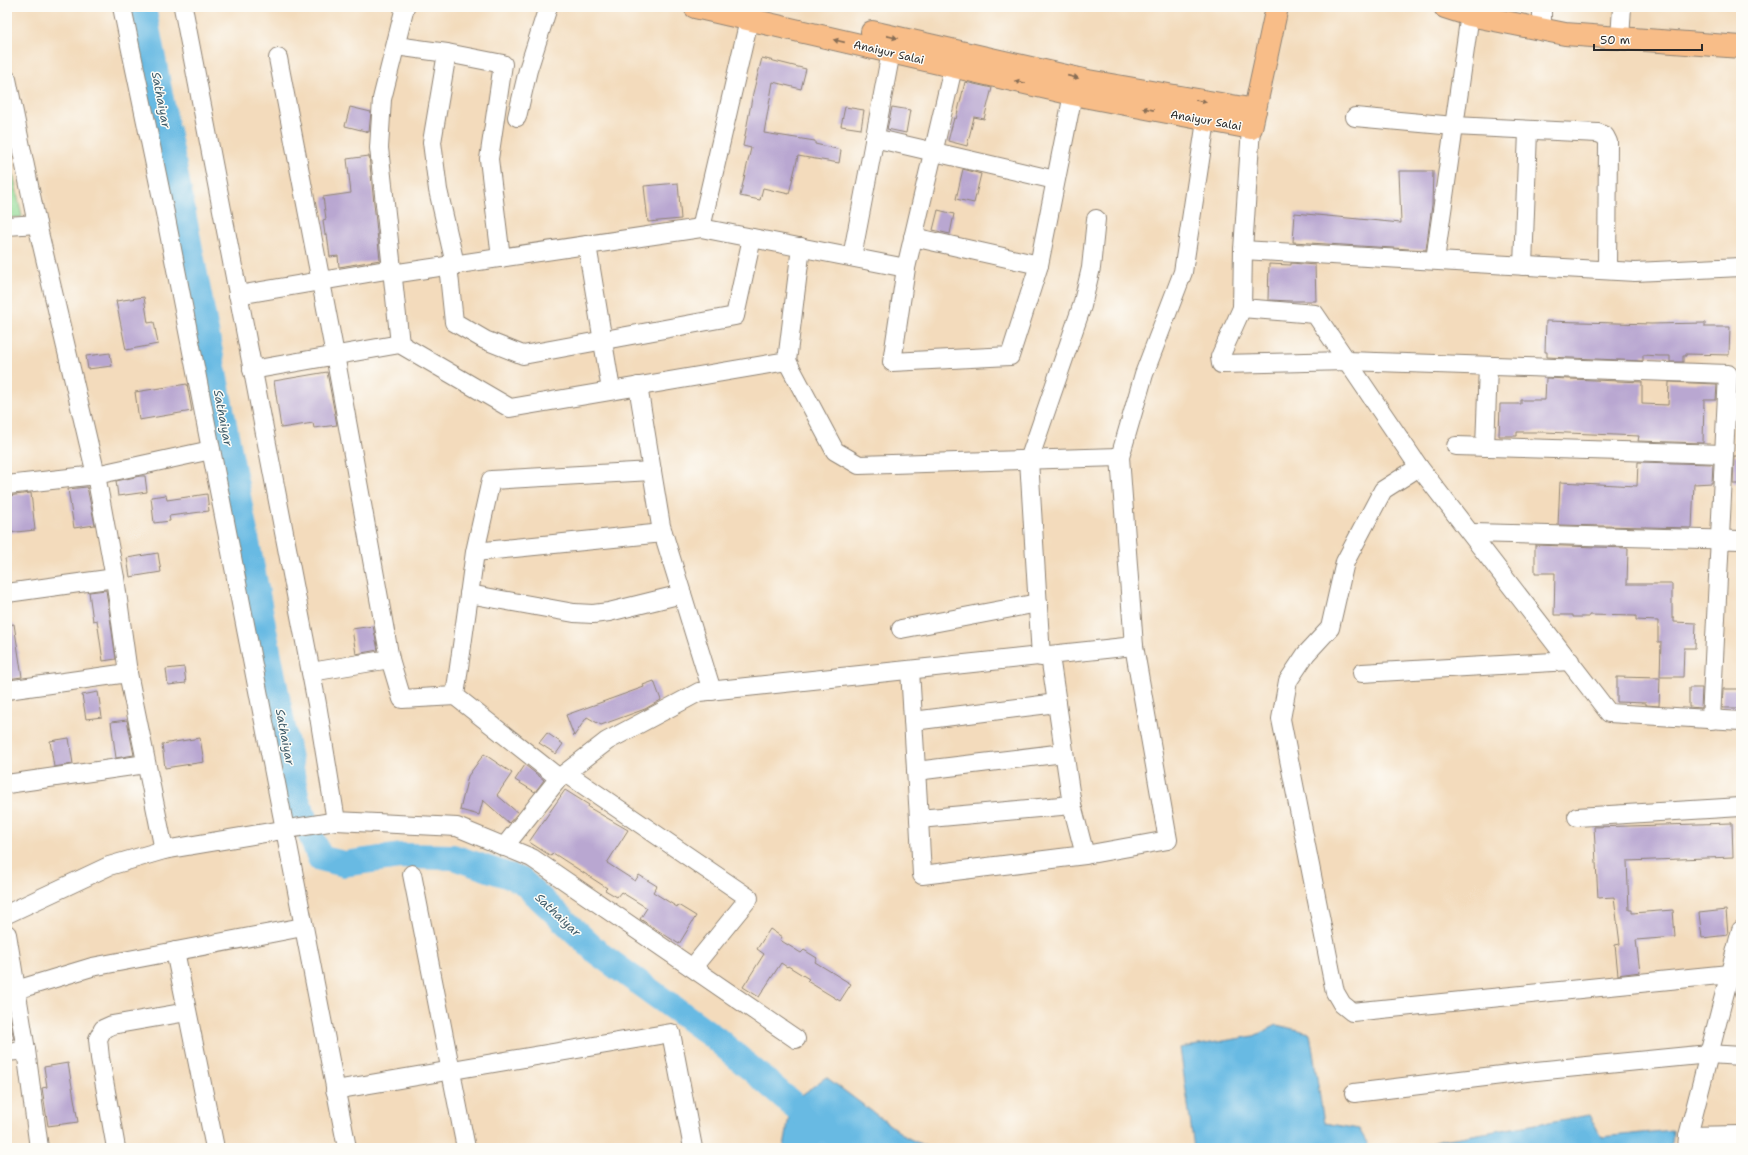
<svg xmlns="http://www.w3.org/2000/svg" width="1748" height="1155" font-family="'Shantell Sans',sans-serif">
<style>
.green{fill:#93db95;stroke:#5f8360}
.water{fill:#67bae3;stroke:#497287}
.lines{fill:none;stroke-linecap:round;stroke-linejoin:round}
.river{stroke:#67bae3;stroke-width:26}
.building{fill:#b9a7d1}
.minor-casing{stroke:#8f8374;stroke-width:20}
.major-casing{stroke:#8f8374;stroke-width:24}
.minor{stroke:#fff;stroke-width:18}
.major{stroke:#f8bd88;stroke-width:22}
.oneway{fill:#876d55}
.labels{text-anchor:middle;stroke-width:3;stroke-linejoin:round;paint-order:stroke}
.street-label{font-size:11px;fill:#2b2b2b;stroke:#fdfcf7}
.water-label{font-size:12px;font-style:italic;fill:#405d6b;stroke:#fdfcf7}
</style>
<rect width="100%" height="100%" fill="#fdfcf7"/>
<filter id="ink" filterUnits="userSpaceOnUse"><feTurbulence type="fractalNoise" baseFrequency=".025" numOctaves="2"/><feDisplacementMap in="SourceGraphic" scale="8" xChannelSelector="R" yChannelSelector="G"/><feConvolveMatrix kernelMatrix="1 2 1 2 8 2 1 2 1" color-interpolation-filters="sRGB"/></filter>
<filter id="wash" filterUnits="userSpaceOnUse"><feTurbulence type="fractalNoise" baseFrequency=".012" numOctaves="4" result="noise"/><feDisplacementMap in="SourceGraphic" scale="16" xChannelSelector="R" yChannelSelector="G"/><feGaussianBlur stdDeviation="0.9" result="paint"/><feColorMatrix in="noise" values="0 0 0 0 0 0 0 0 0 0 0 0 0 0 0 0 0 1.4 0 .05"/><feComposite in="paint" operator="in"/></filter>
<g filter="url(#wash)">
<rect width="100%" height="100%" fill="#f3dbbc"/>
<polygon class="green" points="7,144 22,217 7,218"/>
<g class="water">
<polygon points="1277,1025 1310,1033 1324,1123 1359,1129 1370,1148 1194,1148 1180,1048 1254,1036"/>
<polygon points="826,1077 906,1137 929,1148 784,1148 791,1103"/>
<polygon points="1589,1115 1602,1137 1672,1130 1671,1148 1412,1148 1443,1140"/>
</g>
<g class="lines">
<polyline class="river" points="143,7 297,800 320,858 344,864 401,856 453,857 521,880 598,953 715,1038 809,1118 829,1148"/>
</g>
<g id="blocks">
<g class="building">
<polygon points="762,58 806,69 801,89 773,82 764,133 815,141 815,144 841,150 839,163 798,156 789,194 763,188 760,200 740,196 751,148 743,146 753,93"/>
<polygon points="965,82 992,88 984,119 974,117 967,146 948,141 954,118 956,119"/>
<polygon points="350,107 371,112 369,132 345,126"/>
<polygon points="845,107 864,110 861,129 841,126"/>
<polygon points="892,107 910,110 906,133 887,129"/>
<polygon points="369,156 380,260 339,267 338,256 330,257 327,234 325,235 323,220 326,219 323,197 351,193 347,159"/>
<polygon points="963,169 981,174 974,203 956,199"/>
<polygon points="1399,171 1433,171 1432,205 1426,250 1293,242 1295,213 1401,223"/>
<polygon points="678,183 681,219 648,222 644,186"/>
<polygon points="938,210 954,214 950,234 933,230"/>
<polygon points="1291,263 1315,265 1316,301 1291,301 1268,300 1269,264 1291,265"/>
<polygon points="144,297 148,323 154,322 158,344 126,350 116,301"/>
<polygon points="1546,321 1651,324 1705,323 1705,327 1730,327 1729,355 1686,354 1686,356 1683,356 1683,362 1670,362 1670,356 1659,356 1643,355 1643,361 1547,357 1547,352 1545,352"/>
<polygon points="110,353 112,366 88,369 86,356"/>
<polygon points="327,372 337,425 314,428 313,423 281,428 274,381"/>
<polygon points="1546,378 1642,382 1642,404 1668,405 1669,382 1717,384 1716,400 1704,400 1703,443 1638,441 1639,436 1544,432 1517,432 1517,436 1499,436 1500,404 1521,404 1521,400 1545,400"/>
<polygon points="187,384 192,411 139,420 135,392"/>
<polygon points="1734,456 1741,456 1741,484 1733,484"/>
<polygon points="1638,462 1713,464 1712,483 1694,484 1692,528 1558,525 1560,482 1637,486"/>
<polygon points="140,476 145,476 147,492 118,496 116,481"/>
<polygon points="87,487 95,525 74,528 68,489"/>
<polygon points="31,493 35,530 7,533 7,496"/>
<polygon points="207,494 209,511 169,516 170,521 154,523 151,497 166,495 167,500"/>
<polygon points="1535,545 1628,548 1627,584 1672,584 1672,618 1674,618 1674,622 1696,623 1695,648 1684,648 1683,677 1660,677 1661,642 1658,642 1658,621 1636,620 1636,616 1589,615 1589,617 1573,617 1573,615 1554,615 1555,573 1535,573"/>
<polygon points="158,553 161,572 130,577 127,558"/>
<polygon points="106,590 116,659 103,661 97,620 93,621 89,592"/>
<polygon points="14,624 22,677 7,679 7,625"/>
<polygon points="373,626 378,650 356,654 352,629"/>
<polygon points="184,667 186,683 168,685 166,669"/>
<polygon points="1617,677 1660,678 1659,706 1646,705 1646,703 1617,702"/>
<polygon points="654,681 661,700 645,709 601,725 587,717 574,736 566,715 644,687 643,685"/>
<polygon points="1689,688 1702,688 1701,708 1689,707"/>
<polygon points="1723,689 1741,689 1741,708 1722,708"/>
<polygon points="98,692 102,717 86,719 82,695"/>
<polygon points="127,720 134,755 116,758 111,722"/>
<polygon points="547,733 563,744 556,754 539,743"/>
<polygon points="69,738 73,764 54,767 50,741"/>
<polygon points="200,738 204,762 165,768 162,744"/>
<polygon points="484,754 512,773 497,795 518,813 509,823 483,800 479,815 460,810 468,776"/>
<polygon points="525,765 544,780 535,792 515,780"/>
<polygon points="565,790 589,805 588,807 628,830 607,863 635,881 639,875 657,886 653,892 677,907 678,905 696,916 679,944 640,919 647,908 621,892 617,897 605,890 607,888 553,853 551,856 529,842"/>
<polygon points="1732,823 1733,857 1627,861 1629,910 1632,910 1632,913 1673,910 1675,937 1636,940 1640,972 1618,975 1615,945 1620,944 1614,897 1598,898 1594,827"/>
<polygon points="1726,910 1728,935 1702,938 1699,913"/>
<polygon points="770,929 782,937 780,940 801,953 804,950 817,958 815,962 851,984 840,1001 807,981 809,979 788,966 787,967 781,963 759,997 743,987 764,954 757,949"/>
<polygon points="10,1020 14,1039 7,1040 7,1021"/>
<polygon points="68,1063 78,1122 48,1126 42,1088 47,1087 44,1067"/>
</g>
</g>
</g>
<g filter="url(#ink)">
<use href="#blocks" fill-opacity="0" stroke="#8f8374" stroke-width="1"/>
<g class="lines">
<g class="minor-casing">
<g id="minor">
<polyline points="122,7 165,213 347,1148"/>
<polyline points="183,7 317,704 336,821 457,827 532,858 796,1039"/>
<polyline points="1542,30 1542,7"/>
<polyline points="1620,39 1622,7"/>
<polyline points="396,46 447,53 503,64 489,159 501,258"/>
<polyline points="447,53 432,142 438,190 455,264"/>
<polyline points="278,58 335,355 390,659 311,672"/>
<polyline points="7,79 37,224 96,475 211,450"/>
<polyline points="517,117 528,70 548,7"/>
<polyline points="1355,117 1454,126 1598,133 1605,136 1608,142 1607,270"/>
<polyline points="1251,128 1243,250 1242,308 1315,314 1419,467 1609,713 1741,721"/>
<polyline points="874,138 1055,180"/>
<polyline points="7,226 37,224"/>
<polyline points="701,228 752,7"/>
<polyline points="913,237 1039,265"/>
<polyline points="587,245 611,390"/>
<polyline points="1243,250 1635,272 1741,267"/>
<polyline points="852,257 891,52"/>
<polyline points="1435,260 1471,7"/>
<polyline points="448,265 454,322 485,340 523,355 735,316 752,238"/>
<polyline points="1523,266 1528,131"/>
<polyline points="906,268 892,362 1010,356 1039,265 1073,94"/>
<polyline points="392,274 701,228 906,268 953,68"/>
<polyline points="238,295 392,269"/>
<polyline points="1242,308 1220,357 1221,364 1347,361 1728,374 1711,720"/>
<polyline points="400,344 379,148 382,99 405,7"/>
<polyline points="787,361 801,247"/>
<polyline points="252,370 400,344 510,408 787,361 835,451 859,465 1120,457"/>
<polyline points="638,386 661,526 712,691"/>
<polyline points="1456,446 1724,454"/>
<polyline points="1485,447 1488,366"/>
<polyline points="1419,467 1383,490 1345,562 1330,628 1306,654 1288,681 1281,719 1335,992 1342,1004 1352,1012 1729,974"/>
<polyline points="7,485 96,475 115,578 128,673 164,850"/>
<polyline points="1472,533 1741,540"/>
<polyline points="475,552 663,533"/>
<polyline points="7,593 115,578"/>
<polyline points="469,594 574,613 593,614 609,612 682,594"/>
<polyline points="901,629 1038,603"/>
<polyline points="1041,657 1029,460 1082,306 1091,268 1096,219"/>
<polyline points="390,659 402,699 455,696"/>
<polyline points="910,670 919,819 1072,805 1050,656"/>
<polyline points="1362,673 1570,661"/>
<polyline points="7,690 128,673"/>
<polyline points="913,721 1057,703"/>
<polyline points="916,771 1064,753"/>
<polyline points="566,773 749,898 693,967"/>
<polyline points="559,778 455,696 475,552 491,480 652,471"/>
<polyline points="7,784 146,764"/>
<polyline points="1577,817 1741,807"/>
<polyline points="919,819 922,875 1085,855 1072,805"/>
<polyline points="504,847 559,778 607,741 699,692 1134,646 1120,457 1144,374 1183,272 1206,121"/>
<polyline points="1085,855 1168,840 1134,646"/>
<polyline points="412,874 466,1148"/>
<polyline points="7,914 109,866 164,850 336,821"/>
<polyline points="7,934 26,1050 39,1148"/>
<polyline points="175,951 215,1148"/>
<polyline points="16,990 92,967 303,927"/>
<polyline points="7,1052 26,1050"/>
<polyline points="335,1090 671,1033 693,1148"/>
<polyline points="1354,1093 1526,1072 1709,1054 1741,1056"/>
<polyline points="1688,1136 1741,1135"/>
<polyline points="116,1148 100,1058 98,1039 103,1029 112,1025 187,1012"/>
<polyline points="1687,1148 1688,1136 1741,930"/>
</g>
</g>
<g class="major-casing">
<g id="major">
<polyline points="695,7 1073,94 1251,128 1277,7"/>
<polyline points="1445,7 1470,15 1565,34 1741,47"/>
<polyline points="872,32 1088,81 1255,110"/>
</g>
</g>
<use href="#minor" class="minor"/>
<use href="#major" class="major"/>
</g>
<defs><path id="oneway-solid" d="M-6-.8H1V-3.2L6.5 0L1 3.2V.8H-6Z"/></defs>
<g class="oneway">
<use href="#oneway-solid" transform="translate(892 37) rotate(13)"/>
<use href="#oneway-solid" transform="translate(839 41) rotate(-167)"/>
<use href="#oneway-solid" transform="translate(1073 77) rotate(13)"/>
<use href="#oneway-solid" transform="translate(1020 82) rotate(-168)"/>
<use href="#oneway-solid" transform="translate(1201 101) rotate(10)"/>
<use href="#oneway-solid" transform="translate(1148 109) rotate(-169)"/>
</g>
</g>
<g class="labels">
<g class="street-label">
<text transform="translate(889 52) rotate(13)" y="4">Anaiyur Salai</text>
<text transform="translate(1206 120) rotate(10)" y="4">Anaiyur Salai</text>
</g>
<g class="water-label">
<text transform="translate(161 100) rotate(79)" y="4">Sathaiyar</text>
<text transform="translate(223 418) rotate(79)" y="4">Sathaiyar</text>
<text transform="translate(285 737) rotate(79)" y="4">Sathaiyar</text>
<text transform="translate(558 915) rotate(43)" y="4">Sathaiyar</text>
</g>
</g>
<rect width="1748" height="1155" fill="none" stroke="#fdfcf7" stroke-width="24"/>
<path d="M1594 44v6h108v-6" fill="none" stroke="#2b2b2b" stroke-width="2"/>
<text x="1600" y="44" font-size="12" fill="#2b2b2b" stroke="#fdfcf7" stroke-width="3" paint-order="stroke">50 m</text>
</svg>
